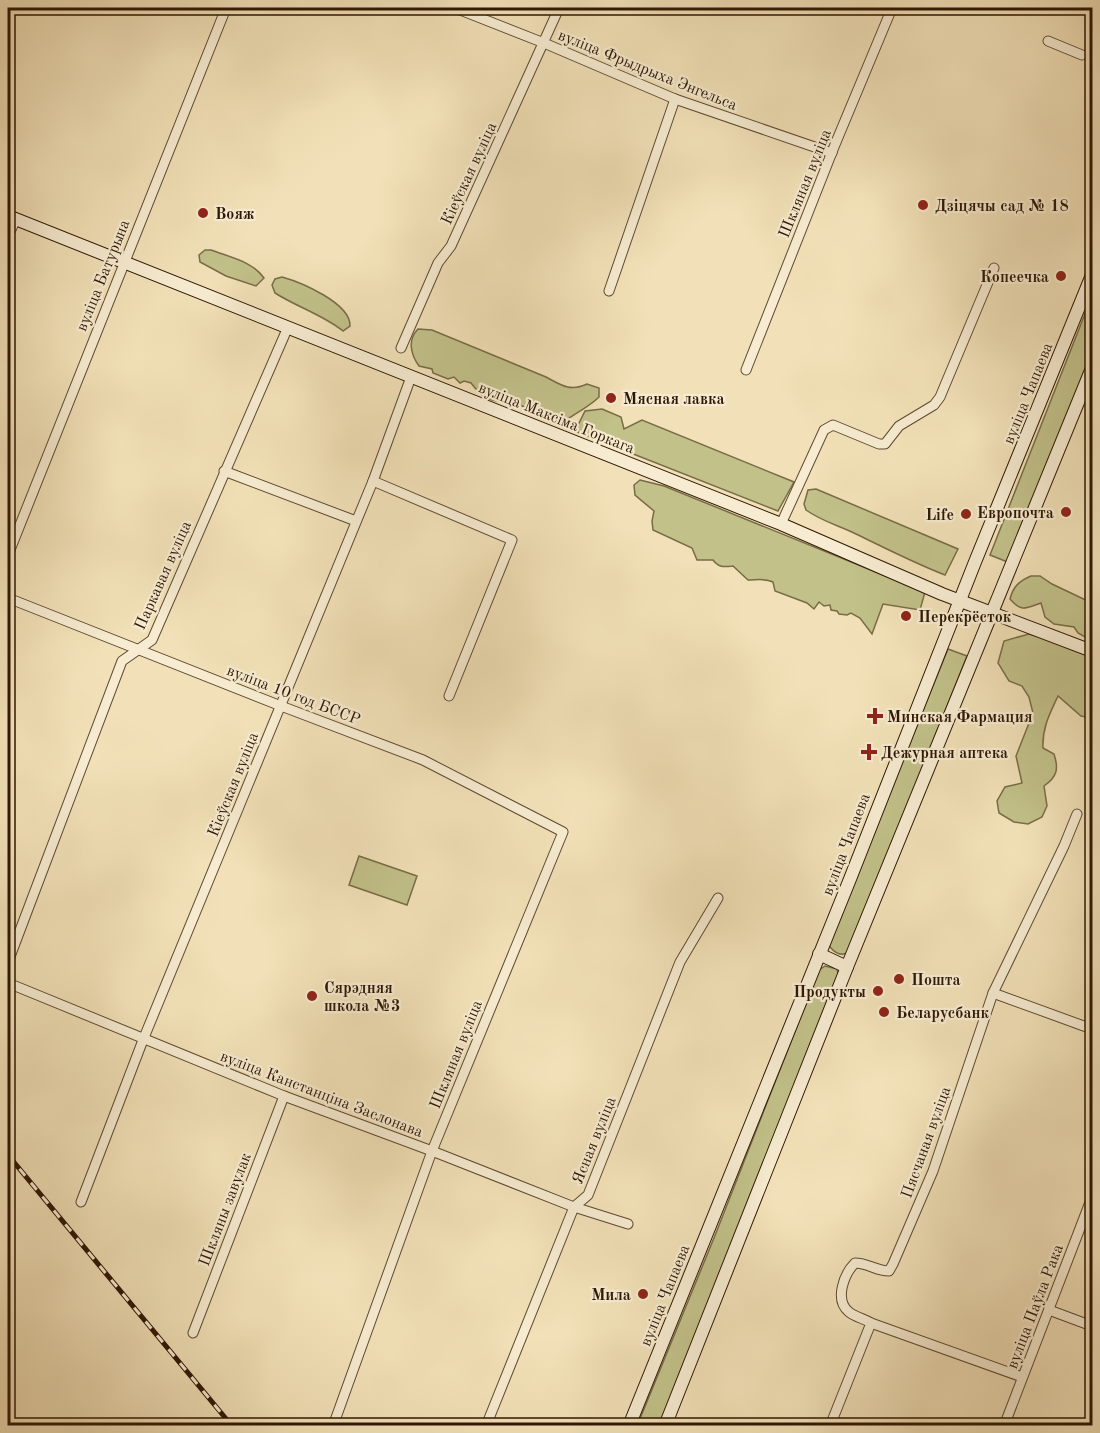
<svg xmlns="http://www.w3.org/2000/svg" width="1100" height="1433" font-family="'Old Standard TT',serif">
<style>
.green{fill:#c2c18a;stroke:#786c46;stroke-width:1.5}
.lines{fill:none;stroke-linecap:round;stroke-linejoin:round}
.street-casing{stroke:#5f4930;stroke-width:11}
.secondary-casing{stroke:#2e1603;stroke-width:14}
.street{stroke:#f7ecd1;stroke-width:9}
.secondary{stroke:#f7ecd1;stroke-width:12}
.rail-casing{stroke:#2e1603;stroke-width:5}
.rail{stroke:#f7ecd1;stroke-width:3;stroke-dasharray:9;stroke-linecap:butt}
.poi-dot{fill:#8f2418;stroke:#f7ecd1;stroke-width:2}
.labels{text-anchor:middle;stroke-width:4.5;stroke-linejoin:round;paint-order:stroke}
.street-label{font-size:16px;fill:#2e1603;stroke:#f7ecd1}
.poi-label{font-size:16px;font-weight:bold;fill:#2e1603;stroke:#f7ecd1;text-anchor:start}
</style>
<rect width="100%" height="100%" fill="#f2e1b8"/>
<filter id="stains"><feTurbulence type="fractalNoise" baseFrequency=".00333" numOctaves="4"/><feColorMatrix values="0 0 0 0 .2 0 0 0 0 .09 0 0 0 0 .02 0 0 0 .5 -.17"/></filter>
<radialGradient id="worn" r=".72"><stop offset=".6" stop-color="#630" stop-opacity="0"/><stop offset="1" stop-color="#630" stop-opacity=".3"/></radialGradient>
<g class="green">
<path d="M205,250H211C229,257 252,261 264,278L256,286L226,276L200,262L199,255Z"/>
<path d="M282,277C300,282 351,303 350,326L343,331C323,315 297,307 275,293L272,285L275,279Z"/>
<polygon points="1092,296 1092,358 1010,563 990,555"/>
<path d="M418,329L432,330L546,377C561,385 570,392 587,384L599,388V397C588,408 573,414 561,424C548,418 535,411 522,406C498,397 490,408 471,383L464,381L460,383L454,377L448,379L433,373L432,369L419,366C411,355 407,340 418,329Z"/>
<polygon points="602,409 621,417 624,429 642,420 794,482 778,511 575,431 585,411"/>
<path d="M640,480L664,486L925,592L920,610L883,604L872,634L860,618L851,613L847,615L839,614L837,611L831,610L830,605L824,606L819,602L814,609L807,603L775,591L773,582C765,578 757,580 748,580L733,566C724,567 719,568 713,560H697L692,548L653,530L652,521L654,511L635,495L634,485Z"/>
<path d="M816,489L958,549L945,575C914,563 885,548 856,534C838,525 823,522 806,510L804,504L808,490Z"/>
<path d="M1031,576H1040L1052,584L1092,603V641L1078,633L1074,627L1054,624L1045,617L1041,603C1026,608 1022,613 1010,599C1013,587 1019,581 1031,576Z"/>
<path d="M1029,634L1072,647L1092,655V718L1081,716L1058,696C1050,713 1042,728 1043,748L1054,754C1059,769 1057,777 1044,786L1047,806L1042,817L1028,824L1014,822L999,813L997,801L1005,787L1022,783L1016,756L1033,713L1029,697L1022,686L1009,681L998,663L1004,641Z"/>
<path d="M948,649L967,656L849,952C841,957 835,953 830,947L829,940Z"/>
<polygon points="359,856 417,876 407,905 349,885"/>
<polygon points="825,966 837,969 839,977 662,1425 637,1426 716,1233 819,970"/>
</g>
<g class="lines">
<g class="street-casing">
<g id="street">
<polyline points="455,8 544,43 675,99 832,153"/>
<polyline points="1048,41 1082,55"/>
<polyline points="8,236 16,219"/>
<polyline points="609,291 675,99"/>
<polyline points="401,348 438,263 451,246 559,8"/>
<polyline points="746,370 834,147 892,8"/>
<polyline points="224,471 356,521"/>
<polyline points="373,481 512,540 449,696"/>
<polyline points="781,524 824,430 833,425 879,444 885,444 899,426 934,405 940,397 994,268"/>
<polyline points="8,555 226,8"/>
<polyline points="8,598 281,706 423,760 563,832 432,1151 333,1426"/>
<polyline points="8,962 122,661 152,640 288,327"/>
<polyline points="8,983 284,1096 432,1151 574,1207 628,1224"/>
<polyline points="993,993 1092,1029"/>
<polyline points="81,1202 143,1040 373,481 411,377"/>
<polyline points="1049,1310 1092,1326"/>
<polyline points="871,1323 1022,1377"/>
<polyline points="193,1333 284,1096"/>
<polyline points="486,1426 574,1207 588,1195 680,962 718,898"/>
<path d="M830,1426L871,1323C865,1319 855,1317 849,1312C834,1300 844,1274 855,1263C868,1263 876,1271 889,1271L893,1264L933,1171L993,993L1064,846L1077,814"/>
<polyline points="1004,1426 1092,1197"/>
</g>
</g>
<g class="secondary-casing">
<g id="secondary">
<polyline points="8,216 781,524 942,594 1092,651"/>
<polyline points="819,954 847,967"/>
<polyline points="629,1426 850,879 975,562 1092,275"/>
<polyline points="665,1426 847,967 1092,368"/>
</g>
</g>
<use href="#street" class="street"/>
<use href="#secondary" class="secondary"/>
<g class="rail-casing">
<polyline id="rail" points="8,1155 232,1426"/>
</g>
<use href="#rail" class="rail"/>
</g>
<g class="poi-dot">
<circle cx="923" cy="205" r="6"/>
<circle cx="203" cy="213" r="6"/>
<circle cx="1061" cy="276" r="6"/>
<circle cx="611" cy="398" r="6"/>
<circle cx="1066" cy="512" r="6"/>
<circle cx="966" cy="514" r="6"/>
<circle cx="906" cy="616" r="6"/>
<path d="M872 707h6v6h6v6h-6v6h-6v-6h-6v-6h6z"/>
<path d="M866 743h6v6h6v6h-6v6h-6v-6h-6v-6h6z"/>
<circle cx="899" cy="979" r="6"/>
<circle cx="878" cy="991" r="6"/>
<circle cx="312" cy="996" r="6"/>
<circle cx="884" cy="1012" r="6"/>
<circle cx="643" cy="1294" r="6"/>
</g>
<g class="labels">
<g class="street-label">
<text transform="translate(648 69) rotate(22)" y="6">вуліца Фрыдрыха Энгельса</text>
<text transform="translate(468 173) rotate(-65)" y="6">Кіеўская вуліца</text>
<text transform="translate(804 183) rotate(-68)" y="6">Шкляная вуліца</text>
<text transform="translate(102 275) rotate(-68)" y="6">вуліца Батурына</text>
<text transform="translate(1027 393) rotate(-68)" y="6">вуліца Чапаева</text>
<text transform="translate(557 417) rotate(22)" y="6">вуліца Максіма Горкага</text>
<text transform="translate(162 575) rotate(-66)" y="6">Паркавая вуліца</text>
<text transform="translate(294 694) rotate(21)" y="6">вуліца 10 год БССР</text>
<text transform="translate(232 784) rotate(-68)" y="6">Кіеўская вуліца</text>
<text transform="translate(845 844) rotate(-69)" y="6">вуліца Чапаева</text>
<text transform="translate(455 1054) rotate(-68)" y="6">Шкляная вуліца</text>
<text transform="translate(322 1093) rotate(21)" y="6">вуліца Канстанціна Заслонава</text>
<text transform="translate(593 1140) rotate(-68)" y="6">Ясная вуліца</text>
<text transform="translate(925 1142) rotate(-70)" y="6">Пясчаная вуліца</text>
<text transform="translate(224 1209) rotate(-69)" y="6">Шкляны завулак</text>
<text transform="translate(664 1295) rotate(-68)" y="6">вуліца Чапаева</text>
<text transform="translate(1034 1306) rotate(-69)" y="6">вуліца Паўла Рака</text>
</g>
<g class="poi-label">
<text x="935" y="211">Дзіцячы сад № 18</text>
<text x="215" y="219">Вояж</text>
<text x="1049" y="282" text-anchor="end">Копеечка</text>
<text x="623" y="404">Мясная лавка</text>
<text x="1054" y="518" text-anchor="end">Европочта</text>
<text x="954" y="520" text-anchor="end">Life</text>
<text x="918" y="622">Перекрёсток</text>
<text x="887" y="722">Минская Фармация</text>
<text x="881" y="758">Дежурная аптека</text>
<text x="911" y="985">Пошта</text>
<text x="324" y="993">Сярэдняя<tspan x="324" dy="18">школа №3</tspan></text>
<text x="866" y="997" text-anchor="end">Продукты</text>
<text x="896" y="1018">Беларусбанк</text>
<text x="631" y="1300" text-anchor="end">Мила</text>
</g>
</g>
<rect width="1100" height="1433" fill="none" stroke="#f2e1b8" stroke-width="30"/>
<rect x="9" y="9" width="1082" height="1415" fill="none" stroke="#2e1603" stroke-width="3"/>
<rect x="15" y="15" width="1070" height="1403" fill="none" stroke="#2e1603" stroke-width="1.5"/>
<rect width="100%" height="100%" filter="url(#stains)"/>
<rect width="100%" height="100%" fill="url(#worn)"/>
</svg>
